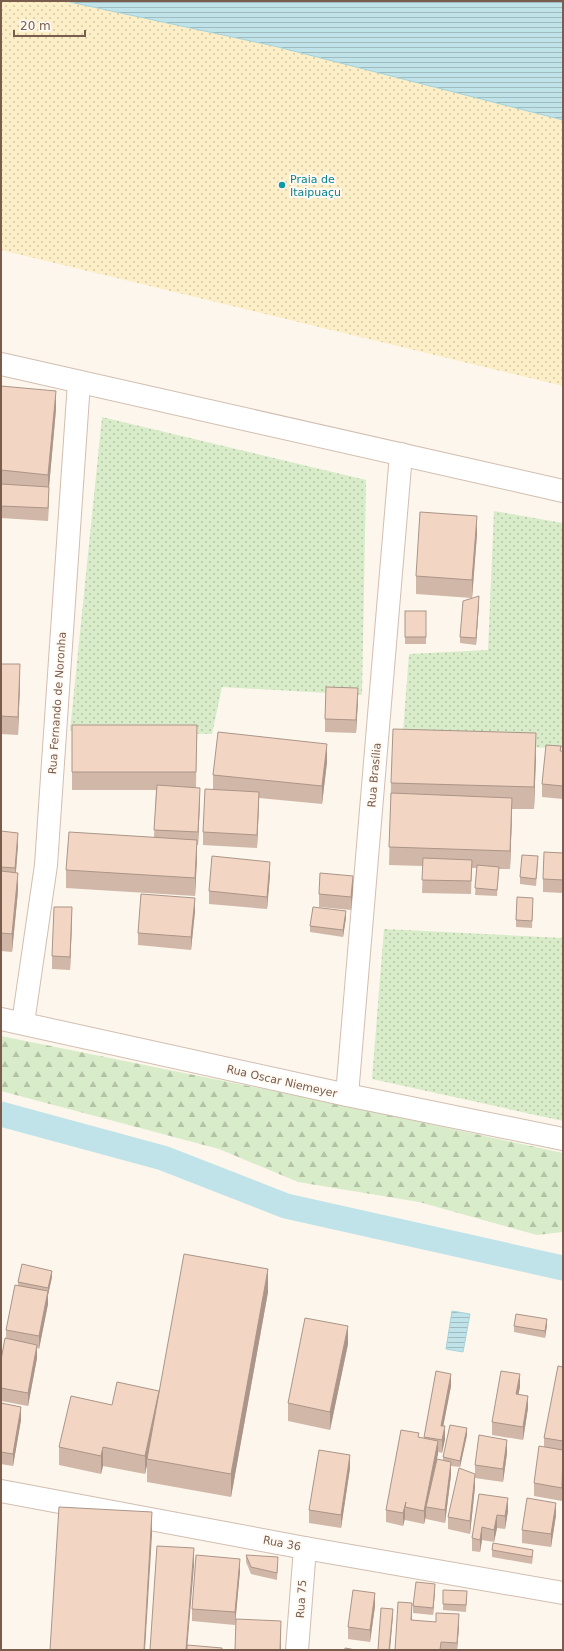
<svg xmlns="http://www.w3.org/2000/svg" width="564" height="1651" font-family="'DejaVu Sans',sans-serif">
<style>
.grass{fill:url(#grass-dots)}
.forest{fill:url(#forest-firs)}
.sand{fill:url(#sand-dots)}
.water{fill:url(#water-rules);stroke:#a5d3da}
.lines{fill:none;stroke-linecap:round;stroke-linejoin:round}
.canal{stroke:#bfe3e8;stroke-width:25}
.minor-casing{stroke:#d1beb0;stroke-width:24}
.minor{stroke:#fff;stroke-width:22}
.wall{fill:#d1b7a8}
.shaded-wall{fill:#aa9588}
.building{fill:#f3d5c3;stroke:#aa9588}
.culture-dot{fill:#0f9aa8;stroke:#fffaf3;stroke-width:1.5}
.labels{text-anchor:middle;stroke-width:4;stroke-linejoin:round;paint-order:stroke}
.culture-label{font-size:11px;fill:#0d838f;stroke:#fffaf3;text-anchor:start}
.street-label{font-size:11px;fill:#7a5c4d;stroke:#fffaf3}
</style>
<defs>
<pattern id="grass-dots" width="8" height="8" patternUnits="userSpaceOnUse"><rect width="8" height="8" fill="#d8ecc9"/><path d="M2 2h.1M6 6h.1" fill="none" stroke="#b4c2a5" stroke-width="1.8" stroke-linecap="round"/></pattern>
<pattern id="forest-firs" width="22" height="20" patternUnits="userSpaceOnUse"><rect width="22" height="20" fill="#d8ecc9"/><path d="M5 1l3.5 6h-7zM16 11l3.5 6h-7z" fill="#b4c2a5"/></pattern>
<pattern id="sand-dots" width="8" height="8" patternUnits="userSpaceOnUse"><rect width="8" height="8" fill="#fcefc7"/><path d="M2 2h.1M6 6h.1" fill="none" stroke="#d1c5a4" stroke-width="1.8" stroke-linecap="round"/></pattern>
<pattern id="water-rules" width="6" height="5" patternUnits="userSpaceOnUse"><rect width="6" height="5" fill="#bfe3e8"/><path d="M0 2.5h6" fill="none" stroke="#a0bbbe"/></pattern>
</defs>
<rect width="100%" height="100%" fill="#fdf6ec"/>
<g class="grass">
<polygon points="102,417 366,480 362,695 222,687 212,734 70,731"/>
<polygon points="494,511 563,523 563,748 402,744 409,654 488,650"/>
<polygon points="384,929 563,938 563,1121 372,1079"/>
</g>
<polygon class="forest" points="1,1036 338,1104 563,1153 563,1232 537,1235 419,1202 298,1182 219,1149 1,1091"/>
<polygon class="sand" points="1,1 65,1 274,46 563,120 563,386 1,250"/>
<g class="water">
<polygon points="65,1 563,1 563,120 274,46"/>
<polygon points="452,1311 470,1314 463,1352 446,1349"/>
</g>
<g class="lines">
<polyline class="canal" points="1,1114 163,1158 286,1206 563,1268"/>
<g class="minor-casing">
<g id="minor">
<polyline points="1,364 563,491"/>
<polyline points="1,1019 347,1095 563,1139"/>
<polyline points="23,1023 46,865 79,382"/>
<polyline points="347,1095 401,454"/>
<polyline points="1,1491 305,1548 563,1593"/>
<polyline points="297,1650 305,1548"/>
</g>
</g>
<use href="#minor" class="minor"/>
</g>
<g class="wall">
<polygon points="1,386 56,409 49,487 48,521 1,518"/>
<polygon points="477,534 472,598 479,603 476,645 460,643 460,637 472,598 416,594 416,576"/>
<rect x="405" y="611" width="21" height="33"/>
<polygon points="1,664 20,682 18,735 1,734"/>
<polygon points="358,701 356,733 325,732 325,719"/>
<polygon points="72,725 197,725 196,787 200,800 198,845 197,845 197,858 195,896 66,888 66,870 154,837 156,790 72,790"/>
<polygon points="561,751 563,751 563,799 542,797 542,784"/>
<polygon points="536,756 534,809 512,809 510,869 499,869 497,896 475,895 477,868 472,868 471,894 422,893 423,866 389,865 391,783"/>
<polygon points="327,762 322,804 259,798 257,848 203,845 203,832 213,789 213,775"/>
<polygon points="1,831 18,845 16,873 18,891 12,952 1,951"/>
<polygon points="563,853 563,893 543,892 543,879"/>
<polygon points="538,863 536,886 520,884 520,877"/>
<polygon points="270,875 267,909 209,904 209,891"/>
<polygon points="353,889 351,910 319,907 319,894"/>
<polygon points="533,905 532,928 516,927 516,920"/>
<polygon points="195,911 191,950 138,945 138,933"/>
<polygon points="346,918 343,937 310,932 310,926"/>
<polygon points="72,920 70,970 52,969 52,956"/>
<polygon points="52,1277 48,1295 48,1304 39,1349 37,1348 37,1358 28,1406 1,1401 1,1360 6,1339 6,1330 18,1285 18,1282"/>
<polygon points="268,1292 231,1497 147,1482 147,1465 145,1474 103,1466 101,1474 59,1465 59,1447 112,1405 159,1391"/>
<polygon points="547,1325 545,1338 514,1332 514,1326"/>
<polygon points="348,1344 330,1430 288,1421 288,1403"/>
<polygon points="563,1367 563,1497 562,1501 534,1496 534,1483 544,1447 544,1438"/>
<polygon points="436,1371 451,1386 443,1426 445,1439 442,1453 438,1452 434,1471 443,1460 443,1457 467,1435 460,1467 451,1466 451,1475 445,1523 426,1519 426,1516 424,1524 405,1520 405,1518 403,1526 386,1522 386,1510 419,1437 424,1438"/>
<polygon points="520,1387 518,1394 528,1408 523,1440 492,1435 492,1422"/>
<polygon points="1,1403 21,1420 13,1466 1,1464"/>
<polygon points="507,1453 503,1482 475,1478 475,1465"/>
<polygon points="350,1468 341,1528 309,1523 309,1510"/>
<polygon points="475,1487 470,1534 448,1529 448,1517"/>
<polygon points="479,1494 508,1511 505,1529 497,1528 494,1542 482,1540 480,1552 472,1551 472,1538"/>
<polygon points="556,1515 551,1547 522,1543 522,1530"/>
<polygon points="492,1550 533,1556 532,1564 492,1557"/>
<polygon points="246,1555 278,1564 277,1580 251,1574 246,1562"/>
<polygon points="240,1571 235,1625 192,1621 192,1609"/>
<polygon points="435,1590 433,1615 413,1613 413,1606"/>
<polygon points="467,1598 466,1612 443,1610 443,1604"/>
<polygon points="375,1606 370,1642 348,1639 348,1627"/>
<polygon points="412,1616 412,1620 459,1627 457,1650 395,1650"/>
</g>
<g class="shaded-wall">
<polygon points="56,391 56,409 49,487 48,521 48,475"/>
<polygon points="477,516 477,534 472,598 472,580"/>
<polygon points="479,596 479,603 476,645 476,638"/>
<polygon points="20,664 20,682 18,735 18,717"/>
<polygon points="358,688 358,701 356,733 356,720"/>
<polygon points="536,733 536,756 534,809 534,787"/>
<polygon points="327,744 327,762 322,804 322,786"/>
<polygon points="200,788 200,800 198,845 198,832"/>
<polygon points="259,792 259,805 257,848 257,835"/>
<polygon points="512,798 512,816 510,869 510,851"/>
<polygon points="18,833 18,845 15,881 15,868"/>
<polygon points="197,840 197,858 195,896 195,878"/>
<polygon points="270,862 270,875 267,909 267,897"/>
<polygon points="18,873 18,891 12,952 12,934"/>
<polygon points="353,876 353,889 351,910 351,897"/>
<polygon points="195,898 195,911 191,950 191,937"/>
<polygon points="72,907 72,920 70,970 70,957"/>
<polygon points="346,911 346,918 343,937 343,930"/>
<polygon points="268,1269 268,1292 231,1497 231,1474"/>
<polygon points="52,1271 52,1277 48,1295 48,1288"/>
<polygon points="48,1291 48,1304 39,1349 39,1336"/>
<polygon points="547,1319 547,1325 545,1338 545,1331"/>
<polygon points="348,1326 348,1344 330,1430 330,1412"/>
<polygon points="37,1345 37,1358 28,1406 28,1393"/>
<polygon points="451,1374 451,1386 441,1438 441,1426"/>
<polygon points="520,1374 520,1387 516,1407 516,1394"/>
<polygon points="159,1391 147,1459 147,1465 145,1474 145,1456"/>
<polygon points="528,1396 528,1408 523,1440 523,1427"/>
<polygon points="21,1407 21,1420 13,1466 13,1454"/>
<polygon points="445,1426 445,1439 442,1453 442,1440"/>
<polygon points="467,1428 467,1435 460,1467 460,1461"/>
<polygon points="507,1440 507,1453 503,1482 503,1469"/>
<polygon points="438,1441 438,1454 427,1507 426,1507 426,1516 424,1524 424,1511"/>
<polygon points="103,1447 103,1466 101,1474 101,1456"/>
<polygon points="350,1455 350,1468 341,1528 341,1515"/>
<polygon points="451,1462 451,1475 445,1523 445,1510"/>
<polygon points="475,1474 475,1487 470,1534 470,1521"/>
<polygon points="563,1484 563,1497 562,1501 562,1488"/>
<polygon points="508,1498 508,1511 505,1529 505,1516"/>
<polygon points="406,1502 405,1507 405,1518 403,1526 403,1513"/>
<polygon points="556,1503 556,1515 551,1547 551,1534"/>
<polygon points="152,1512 152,1535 145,1650 144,1650"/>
<polygon points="497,1515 497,1528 494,1542 494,1530"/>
<polygon points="482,1527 482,1540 480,1552 480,1540"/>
<polygon points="194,1548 194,1566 187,1650 186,1650"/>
<polygon points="240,1559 240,1571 235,1625 235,1612"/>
<polygon points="435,1584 435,1590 433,1615 433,1608"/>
<polygon points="375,1593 375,1606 370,1642 370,1630"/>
<polygon points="412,1603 412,1616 411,1633 411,1620"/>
<polygon points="393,1609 393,1616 390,1650 389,1650"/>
<polygon points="459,1614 459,1627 457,1650 457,1643"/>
<polygon points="281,1621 281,1650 280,1650"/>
</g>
<g class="building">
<polygon points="1,386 56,391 48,475 1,470"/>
<polygon points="1,484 49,487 48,508 1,506"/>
<polygon points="420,512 477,516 472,580 416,576"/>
<polygon points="479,596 476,638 460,637 463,601"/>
<rect x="405" y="611" width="21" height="26"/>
<polygon points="1,664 20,664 18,717 1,716"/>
<polygon points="326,687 358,688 356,720 325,719"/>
<polygon points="72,725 197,725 196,772 72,772"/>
<polygon points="393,729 536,733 534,787 391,783"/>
<polygon points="218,732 327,744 322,786 213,775"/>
<polygon points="546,745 561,746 560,751 563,751 563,786 542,784"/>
<polygon points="157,785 200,788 198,832 154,830"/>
<polygon points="205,789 259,792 257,835 203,832"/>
<polygon points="391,793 512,798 510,851 389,847"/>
<polygon points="1,831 18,833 15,868 1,867"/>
<polygon points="69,832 197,840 195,878 66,870"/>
<polygon points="544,852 563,853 563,880 543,879"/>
<polygon points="522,855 538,856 536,879 520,877"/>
<polygon points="212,856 270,862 267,897 209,891"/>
<polygon points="423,858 472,860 471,881 422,880"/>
<polygon points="477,865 499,867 497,890 475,888"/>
<polygon points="1,871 18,873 12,934 1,933"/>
<polygon points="320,873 353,876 351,897 319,894"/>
<polygon points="141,894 195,898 191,937 138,933"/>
<polygon points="517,897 533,898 532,921 516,920"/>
<polygon points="54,907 72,907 70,957 52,956"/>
<polygon points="313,907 346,911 343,930 310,926"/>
<polygon points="184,1254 268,1269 231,1474 147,1459"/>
<polygon points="22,1264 52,1271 48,1288 18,1282"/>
<polygon points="15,1285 48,1291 39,1336 6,1330"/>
<polygon points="516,1314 547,1319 545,1331 514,1326"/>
<polygon points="305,1318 348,1326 330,1412 288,1403"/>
<polygon points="5,1338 37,1345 28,1393 1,1388 1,1360"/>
<polygon points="558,1366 563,1367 563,1441 544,1438"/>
<polygon points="436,1371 451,1374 441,1426 445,1426 442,1440 424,1437"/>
<polygon points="501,1371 520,1374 516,1394 528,1396 523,1427 492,1422"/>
<polygon points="117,1382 159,1391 145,1456 103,1447 101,1456 59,1447 71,1396 112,1405"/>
<polygon points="1,1403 21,1407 13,1454 1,1452"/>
<polygon points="450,1425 467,1428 460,1461 443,1457"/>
<polygon points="401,1430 419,1433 418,1437 438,1441 424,1511 405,1507 406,1502 403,1513 386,1510"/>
<polygon points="479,1435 507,1440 503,1469 475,1465"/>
<polygon points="539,1446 563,1450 562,1488 534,1483"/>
<polygon points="319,1450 350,1455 341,1515 309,1510"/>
<polygon points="437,1459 451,1462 445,1510 426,1507"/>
<polygon points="459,1468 475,1474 470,1521 448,1517"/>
<polygon points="479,1494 508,1498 505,1516 497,1515 494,1530 482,1527 480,1540 472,1538"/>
<polygon points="527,1498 556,1503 551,1534 522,1530"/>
<polygon points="59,1507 152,1512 144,1650 50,1650"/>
<polygon points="493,1543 533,1550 532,1557 492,1550"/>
<polygon points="157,1546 194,1548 186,1650 150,1650"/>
<polygon points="196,1555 240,1559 235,1612 192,1609"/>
<polygon points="246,1555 278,1557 277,1573 251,1567"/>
<polygon points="416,1582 435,1584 433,1608 413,1606"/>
<polygon points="353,1590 375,1593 370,1630 348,1627"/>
<polygon points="443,1590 467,1591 466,1605 443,1604"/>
<polygon points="398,1602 412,1603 411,1620 436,1622 436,1613 459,1614 457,1643 441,1642 440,1650 395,1650"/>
<polygon points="381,1608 393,1609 389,1650 378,1650"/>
<polygon points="236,1619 281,1621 280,1650 235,1650"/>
<polygon points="187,1645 222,1648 222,1650 187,1650"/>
<polygon points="345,1648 356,1650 345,1650"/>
</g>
<circle class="culture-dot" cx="282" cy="185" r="4"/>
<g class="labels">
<g class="culture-label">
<text x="290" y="183">Praia de<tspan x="290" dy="13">Itaipuaçu</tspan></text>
</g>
<g class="street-label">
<text transform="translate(57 703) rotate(-86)" y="4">Rua Fernando de Noronha</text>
<text transform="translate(374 775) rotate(-85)" y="4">Rua Brasília</text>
<text transform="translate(282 1081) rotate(13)" y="4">Rua Oscar Niemeyer</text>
<text transform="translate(282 1543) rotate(11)" y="4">Rua 36</text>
<text transform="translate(301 1599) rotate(-86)" y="4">Rua 75</text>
</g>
</g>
<rect width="564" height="1651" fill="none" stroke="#7a5c4d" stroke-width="4"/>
<path d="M14 30v6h71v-6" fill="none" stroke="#7a5c4d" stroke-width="2"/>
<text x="20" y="30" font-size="12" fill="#7a5c4d" stroke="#fffaf3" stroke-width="3" paint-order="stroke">20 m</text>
</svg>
